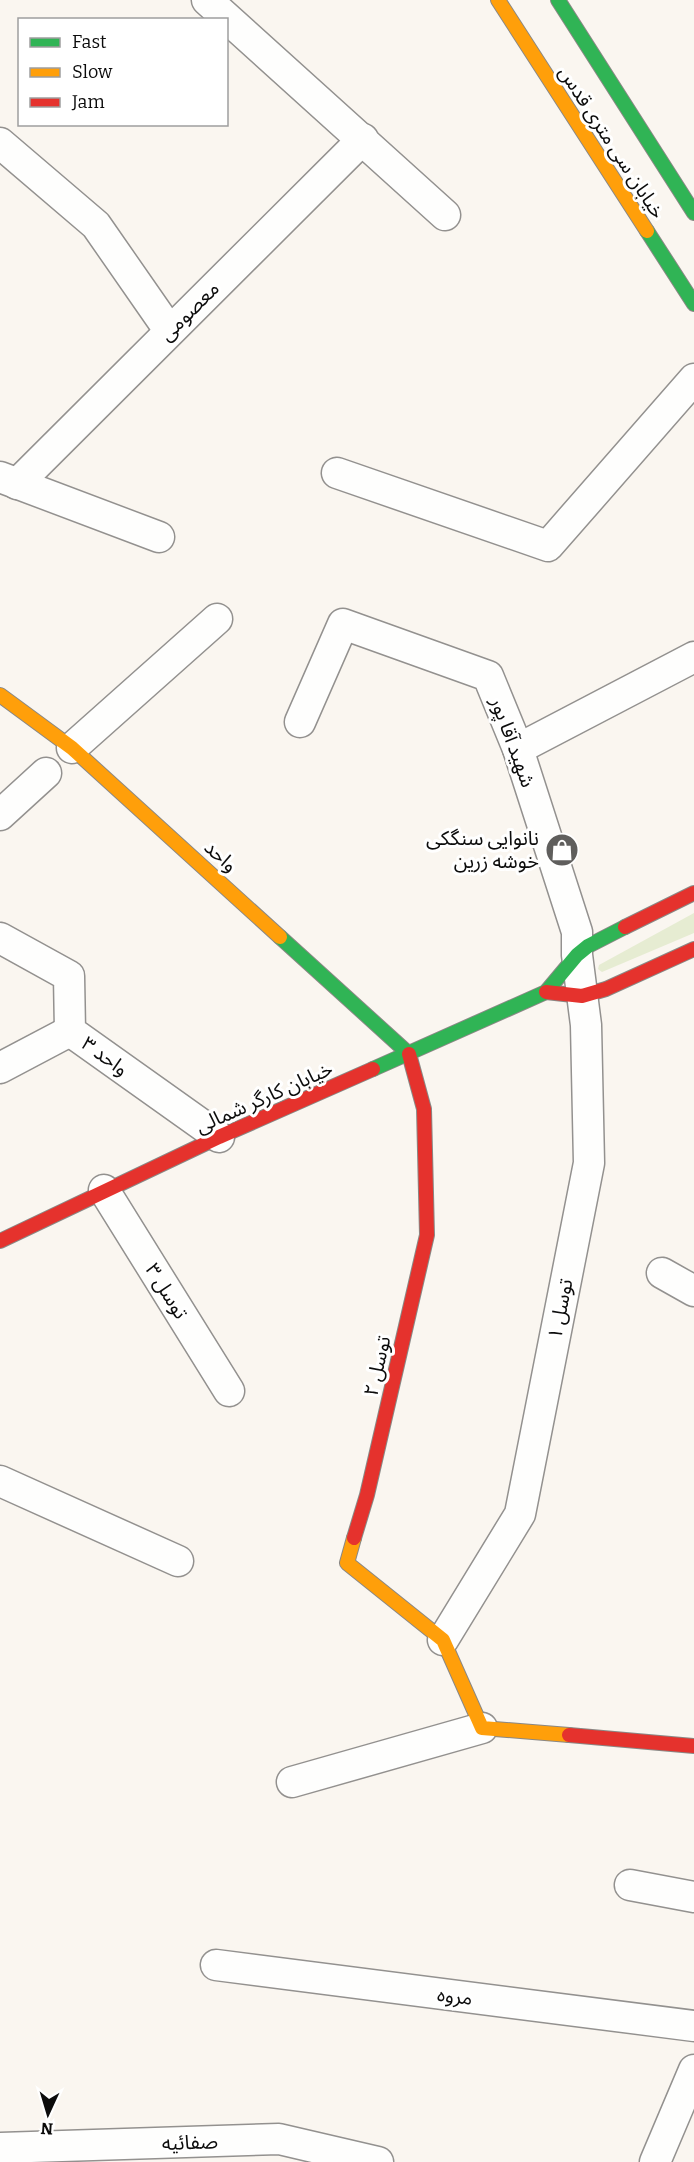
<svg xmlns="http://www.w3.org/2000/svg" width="694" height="2162" font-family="Bitter,'Noto Sans Arabic',serif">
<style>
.green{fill:#e6ecd2}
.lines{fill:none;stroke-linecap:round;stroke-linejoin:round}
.street-casing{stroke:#93918f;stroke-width:33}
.fast-casing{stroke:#8a8885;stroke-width:16}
.slow-casing{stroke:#8a8885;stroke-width:16}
.jam-casing{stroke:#8a8885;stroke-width:16}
.street{stroke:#fefefd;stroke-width:30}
.fast{stroke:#30b455;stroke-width:14}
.slow{stroke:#ff9f0a;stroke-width:14}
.jam{stroke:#e5322d;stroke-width:14}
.labels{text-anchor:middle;stroke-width:6;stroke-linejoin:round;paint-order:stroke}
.street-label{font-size:20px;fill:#0c0c0c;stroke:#fff}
.poi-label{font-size:20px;fill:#0c0c0c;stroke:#fff;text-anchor:end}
</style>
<rect width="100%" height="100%" fill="#faf6f0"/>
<polygon class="green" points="694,913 694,933 602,972 598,969 599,965"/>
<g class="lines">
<g class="street-casing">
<g id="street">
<polyline points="207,0 445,215"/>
<polyline points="0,143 96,225 169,330"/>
<polyline points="337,473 548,546 694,379"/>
<polyline points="0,477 159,537"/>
<polyline points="17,484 363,139"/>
<polyline points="300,722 343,624 488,676 518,749 577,932 577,955 586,1025 589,1163 520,1514 443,1640"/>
<polyline points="72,748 217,619"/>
<polyline points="518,749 694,657"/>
<polyline points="0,815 46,773"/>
<polyline points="0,938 69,976 70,1031 219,1137"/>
<polyline points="0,1068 70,1031"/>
<polyline points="104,1190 229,1391"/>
<polyline points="662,1273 694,1291"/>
<polyline points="0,1481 178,1561"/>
<polyline points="292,1782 482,1728"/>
<polyline points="630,1885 694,1897"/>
<polyline points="216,1965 694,2026"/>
<polyline points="0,2148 279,2139 378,2162"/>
<polyline points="655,2162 694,2070"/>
</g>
</g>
<g class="fast-casing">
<g id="fast">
<polyline points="558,0 694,213"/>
<polyline points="647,231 694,304"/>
<polyline points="280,937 409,1054"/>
<polyline points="373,1069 546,992 577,955 588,946 625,927"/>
</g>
</g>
<g class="slow-casing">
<g id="slow">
<polyline points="498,0 647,231"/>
<polyline points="0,695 72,748 280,937"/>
<polyline points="354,1538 347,1563 443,1640 482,1728 569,1735"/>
</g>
</g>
<g class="jam-casing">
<g id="jam">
<polyline points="625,927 694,893"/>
<polyline points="546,992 582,996 606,989 694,949"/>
<polyline points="0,1241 219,1137 373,1069"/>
<polyline points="354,1538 367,1495 427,1235 424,1109 409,1054"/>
<polyline points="569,1735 694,1746"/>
</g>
</g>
<use href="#street" class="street"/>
<use href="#fast" class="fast"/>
<use href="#slow" class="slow"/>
<use href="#jam" class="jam"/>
</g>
<defs>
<g id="shop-disc" transform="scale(1.725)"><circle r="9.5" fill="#5f5e5c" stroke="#fff"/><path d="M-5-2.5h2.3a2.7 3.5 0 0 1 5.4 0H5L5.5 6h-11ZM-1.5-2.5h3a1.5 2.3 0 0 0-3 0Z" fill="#fff"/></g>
</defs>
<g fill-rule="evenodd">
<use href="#shop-disc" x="562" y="850"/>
</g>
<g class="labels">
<g class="street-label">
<text transform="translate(612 142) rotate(57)" y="7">خیابان سی متری قدس</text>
<text transform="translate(189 311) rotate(-45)" y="7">معصومی</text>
<text transform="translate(513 742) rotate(70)" y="7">شهید آقا پور</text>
<text transform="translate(221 856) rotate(42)" y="7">واحد</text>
<text transform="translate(105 1056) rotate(36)" y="7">واحد ۳</text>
<text transform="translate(264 1097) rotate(-24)" y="7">خیابان کارگر شمالی</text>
<text transform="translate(167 1291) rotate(58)" y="7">توسل ۳</text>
<text transform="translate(560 1309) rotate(-79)" y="7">توسل ۱</text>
<text transform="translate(377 1366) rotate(-77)" y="7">توسل ۲</text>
<text transform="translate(455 1996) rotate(7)" y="7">مروه</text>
<text transform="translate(190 2142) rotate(-2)" y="7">صفائیه</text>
</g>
<g class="poi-label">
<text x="539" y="845">نانوایی سنگکی<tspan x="539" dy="23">خوشه زرین</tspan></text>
</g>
</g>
<rect x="18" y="18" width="210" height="108" fill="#ffffff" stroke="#9e9e9e" stroke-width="1.5"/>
<rect x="30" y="38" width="30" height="9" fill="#30b455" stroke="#9e9e9e" stroke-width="1.5"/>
<text x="72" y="48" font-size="18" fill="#0c0c0c">Fast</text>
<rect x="30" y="68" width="30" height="9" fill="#ff9f0a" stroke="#9e9e9e" stroke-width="1.5"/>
<text x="72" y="78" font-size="18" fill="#0c0c0c">Slow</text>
<rect x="30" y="98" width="30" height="9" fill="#e5322d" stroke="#9e9e9e" stroke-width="1.5"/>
<text x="72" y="108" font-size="18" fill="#0c0c0c">Jam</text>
<g transform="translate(48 2114) rotate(184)" stroke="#ffffff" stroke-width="4.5" paint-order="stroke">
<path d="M0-4.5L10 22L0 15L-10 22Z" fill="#0c0c0c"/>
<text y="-9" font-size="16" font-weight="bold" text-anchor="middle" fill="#0c0c0c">N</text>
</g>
</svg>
